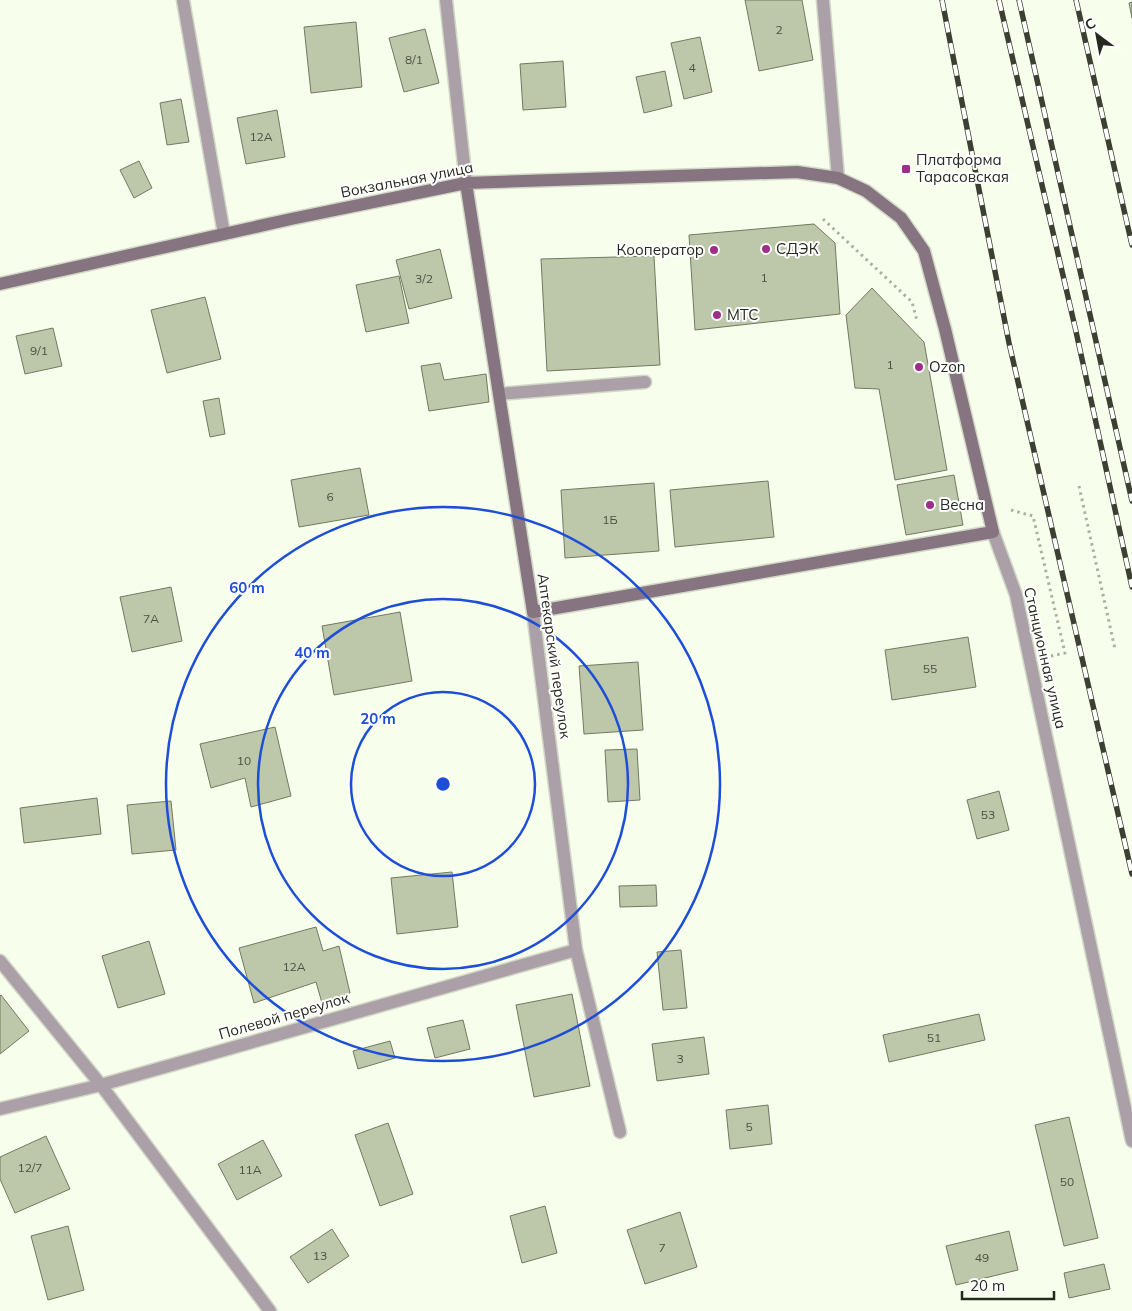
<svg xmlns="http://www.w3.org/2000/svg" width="1132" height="1311" font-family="Mulish,sans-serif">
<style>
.building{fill:#bdc7aa;stroke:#717a60}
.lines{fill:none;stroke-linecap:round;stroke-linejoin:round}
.lane-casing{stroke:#d2d8c7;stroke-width:15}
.street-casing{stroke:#d2d8c7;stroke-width:15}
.secondary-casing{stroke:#d2d8c7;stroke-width:15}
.path{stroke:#abb1a1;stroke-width:3;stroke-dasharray:2.5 4;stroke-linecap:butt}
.lane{stroke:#aca0a8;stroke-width:12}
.street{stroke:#aca0a8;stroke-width:12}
.secondary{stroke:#867480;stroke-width:12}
.rail-casing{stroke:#3c4033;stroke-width:5.5}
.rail{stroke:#fff;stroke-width:4;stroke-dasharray:11;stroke-linecap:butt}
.ring{fill:none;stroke:#1d4ed8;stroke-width:2.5}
.poi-dot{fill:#a02d88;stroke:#fff;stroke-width:2}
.labels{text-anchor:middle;stroke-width:4;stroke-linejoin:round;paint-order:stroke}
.number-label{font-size:12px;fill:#4c5141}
.poi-label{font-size:15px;fill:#262a1e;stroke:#fff;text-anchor:start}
.street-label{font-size:15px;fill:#262a1e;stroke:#fff}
.centre{fill:#1d4ed8;stroke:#fff;stroke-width:2.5}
.ring-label{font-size:15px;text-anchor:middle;font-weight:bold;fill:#1d4ed8;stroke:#fff;stroke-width:4;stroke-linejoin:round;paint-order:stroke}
</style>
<rect width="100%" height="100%" fill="#f8feec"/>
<g class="building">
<polygon points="745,0 802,0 813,60 759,71"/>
<polygon points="1132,2 1132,18 1129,3"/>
<polygon points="356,22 362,87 311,93 304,27"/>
<polygon points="425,29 439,83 404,92 389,38"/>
<polygon points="700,37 712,92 684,99 671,43"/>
<polygon points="563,61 566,107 523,110 520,64"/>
<polygon points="665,71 672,106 644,113 636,77"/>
<polygon points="181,99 189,142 167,145 160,103"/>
<polygon points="277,110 285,157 246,164 237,118"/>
<polygon points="139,161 152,188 134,198 120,170"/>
<polygon points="814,224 835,243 840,314 695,330 689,235"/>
<polygon points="440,249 452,298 409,309 396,260"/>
<polygon points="654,256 660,365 547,371 541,259"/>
<polygon points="399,276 409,323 366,332 356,285"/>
<polygon points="872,288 924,342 947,470 895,480 879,389 855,388 846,315"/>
<polygon points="205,297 221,359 167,373 151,310"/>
<polygon points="53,328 62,366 25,374 16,336"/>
<polygon points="440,363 444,380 486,374 489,402 429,411 421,366"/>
<polygon points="219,398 225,434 210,437 203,401"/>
<polygon points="360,468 369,515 299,527 291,480"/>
<polygon points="954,475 963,525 906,535 897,485"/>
<polygon points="768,481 774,537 675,547 670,490"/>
<polygon points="654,483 659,551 565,558 561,490"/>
<polygon points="171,587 182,641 132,652 120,597"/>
<polygon points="400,612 412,681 334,695 322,626"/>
<polygon points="968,637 976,687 892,700 885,650"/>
<polygon points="638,662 643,730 584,734 579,666"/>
<polygon points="275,727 291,796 251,807 245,778 211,788 200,744"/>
<polygon points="637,749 640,800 608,802 605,750"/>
<polygon points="999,791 1009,830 977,839 967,800"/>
<polygon points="97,798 101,834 24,843 20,808"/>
<polygon points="171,801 176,850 132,854 127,805"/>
<polygon points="452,872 458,927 397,934 391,878"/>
<polygon points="656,885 657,906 620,907 619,886"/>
<polygon points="316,927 323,951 339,946 350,993 322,1003 316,982 254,1003 239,948"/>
<polygon points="149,941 165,994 118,1008 102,956"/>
<polygon points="681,950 687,1008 663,1010 657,952"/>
<polygon points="572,994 590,1086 534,1097 516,1005"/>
<polygon points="1,995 29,1031 0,1054 0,996"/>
<polygon points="979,1014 985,1040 889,1062 883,1035"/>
<polygon points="463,1020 470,1049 435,1058 427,1028"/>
<polygon points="704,1037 709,1074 657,1081 652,1044"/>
<polygon points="390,1041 395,1058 358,1069 353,1051"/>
<polygon points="768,1105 772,1144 730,1149 726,1110"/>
<polygon points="1069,1117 1098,1238 1064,1246 1035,1125"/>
<polygon points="388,1123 413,1194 380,1206 355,1135"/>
<polygon points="46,1136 70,1189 15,1213 0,1179 0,1157"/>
<polygon points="263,1140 282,1176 237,1200 218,1164"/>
<polygon points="545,1206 557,1253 522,1263 510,1216"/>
<polygon points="680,1212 697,1267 645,1284 627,1230"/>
<polygon points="68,1226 84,1290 48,1300 31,1236"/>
<polygon points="332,1229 349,1256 308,1283 290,1257"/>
<polygon points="1009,1231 1018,1270 956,1285 946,1246"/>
<polygon points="1104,1264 1110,1289 1069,1298 1064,1273"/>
</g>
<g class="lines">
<g class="lane-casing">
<g id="lane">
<polyline points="183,0 224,234"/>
<polyline points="499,394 645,382"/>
</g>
</g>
<g class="street-casing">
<g id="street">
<polyline points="446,0 466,183"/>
<polyline points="823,0 838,178"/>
<polyline points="993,532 1016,595 1132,1141"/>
<polyline points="533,612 576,950 620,1132"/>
<polyline points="0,961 101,1085 270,1311"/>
<polyline points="0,1109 101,1085 576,950"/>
</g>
</g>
<g class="secondary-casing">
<polyline id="secondary" points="0,284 291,219 466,183 797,172 838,178 866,191 901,218 924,251 945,329 993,532 533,612 466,183"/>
</g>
<g class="path">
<polyline points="823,219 912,302 917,321"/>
<polyline points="1079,486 1115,649"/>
<polyline points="1011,510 1033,516 1065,653 1051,656"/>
</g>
<use href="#lane" class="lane"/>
<use href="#street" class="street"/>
<use href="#secondary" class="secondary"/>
<g class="rail-casing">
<g id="rail">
<polyline points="942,0 1009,343 1132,874"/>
<polyline points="999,0 1075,327 1132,587"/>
<polyline points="1019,0 1132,501"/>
<polyline points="1076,0 1132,245"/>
</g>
</g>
<use href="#rail" class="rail"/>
</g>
<g class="ring">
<circle cx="443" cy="784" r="92"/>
<circle cx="443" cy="784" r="185"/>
<circle cx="443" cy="784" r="277"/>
</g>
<g class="poi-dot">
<rect x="901" y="164" width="10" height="10" rx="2.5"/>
<circle cx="766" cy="249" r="5"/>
<circle cx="714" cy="250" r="5"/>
<circle cx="717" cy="315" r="5"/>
<circle cx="919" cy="367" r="5"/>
<circle cx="930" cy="505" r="5"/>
</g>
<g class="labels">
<g class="number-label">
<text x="779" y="34">2</text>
<text x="414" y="64">8/1</text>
<text x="692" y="72">4</text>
<text x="261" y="141">12А</text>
<text x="764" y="282">1</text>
<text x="424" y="283">3/2</text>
<text x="39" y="355">9/1</text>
<text x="890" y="369">1</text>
<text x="330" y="501">6</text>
<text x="610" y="524">1Б</text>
<text x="151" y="623">7А</text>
<text x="930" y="673">55</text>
<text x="244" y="765">10</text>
<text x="988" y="819">53</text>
<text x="294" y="971">12А</text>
<text x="934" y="1042">51</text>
<text x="680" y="1063">3</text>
<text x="749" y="1131">5</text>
<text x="30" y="1172">12/7</text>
<text x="250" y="1174">11А</text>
<text x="1067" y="1186">50</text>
<text x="662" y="1252">7</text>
<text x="320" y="1260">13</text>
<text x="982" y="1262">49</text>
</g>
<g class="poi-label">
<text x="916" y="165">Платформа<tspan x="916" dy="17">Тарасовская</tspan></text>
<text x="776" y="254">СДЭК</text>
<text x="704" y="255" text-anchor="end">Кооператор</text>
<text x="727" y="320">МТС</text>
<text x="929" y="372">Ozon</text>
<text x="940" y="510">Весна</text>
</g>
<g class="street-label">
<text transform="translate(407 180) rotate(-11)" y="5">Вокзальная улица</text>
<text transform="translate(554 656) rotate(82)" y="5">Аптекарский переулок</text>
<text transform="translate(1045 658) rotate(77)" y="5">Станционная улица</text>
<text transform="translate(284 1016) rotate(-16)" y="5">Полевой переулок</text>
</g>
</g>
<circle cx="443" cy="784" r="8" class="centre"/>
<g class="ring-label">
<text x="247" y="593">60 m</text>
<text x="312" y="658">40 m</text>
<text x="378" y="724">20 m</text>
</g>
<g transform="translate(1097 35) rotate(328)" stroke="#ffffff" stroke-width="4" paint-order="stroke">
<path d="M0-4L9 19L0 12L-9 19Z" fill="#262a1e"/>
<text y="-8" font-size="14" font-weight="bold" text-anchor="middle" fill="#262a1e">С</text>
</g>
<path d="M962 1291v8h92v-8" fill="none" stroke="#262a1e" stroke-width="2.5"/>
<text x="970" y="1291" font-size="15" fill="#262a1e" stroke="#ffffff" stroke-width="4" paint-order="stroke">20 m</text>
</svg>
